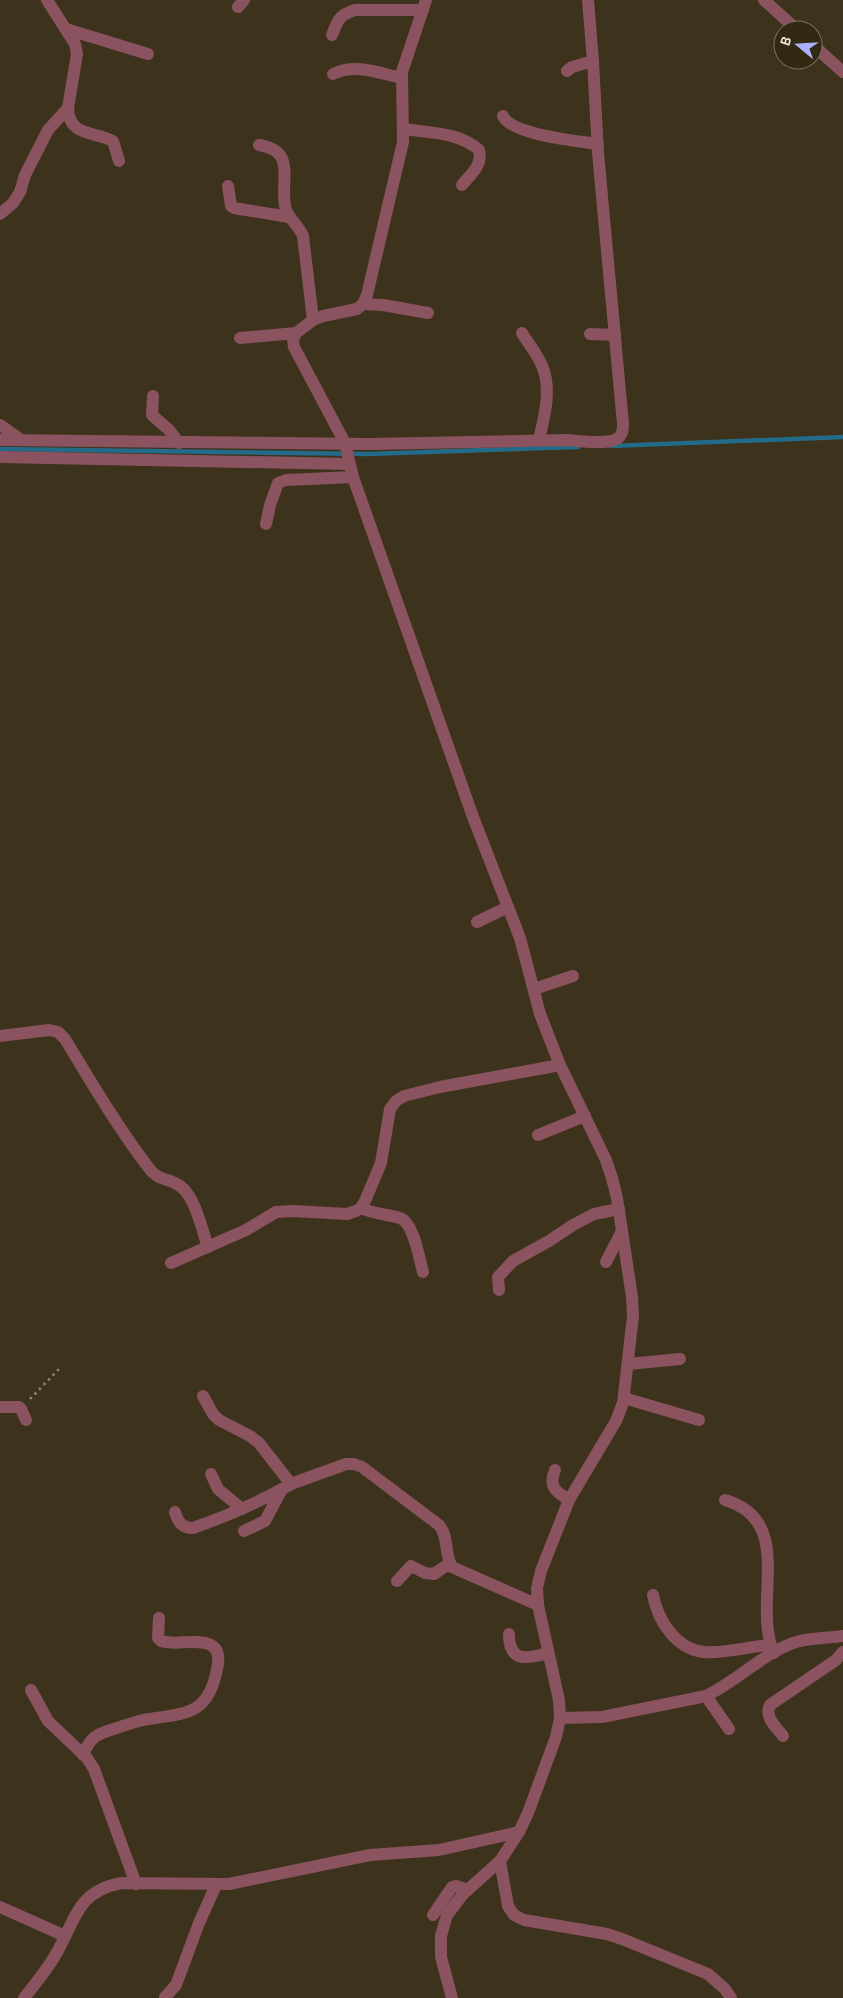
<svg xmlns="http://www.w3.org/2000/svg" width="843" height="1998" font-family="'Archivo Narrow',sans-serif">
<style>
.lines{fill:none;stroke-linecap:round;stroke-linejoin:round}
.stream{stroke:#246a89;stroke-width:4.5}
.path{stroke:#918877;stroke-width:2.5;stroke-dasharray:2.5 4;stroke-linecap:butt}
.minor{stroke:#8a535f;stroke-width:12}
</style>
<rect width="100%" height="100%" fill="#3d321c"/>
<g class="lines">
<g class="stream">
<polyline points="611,446 843,437"/>
<polyline points="0,449 368,454 578,447"/>
</g>
<polyline class="path" points="30,1399 60,1368"/>
<g class="minor">
<path d="M47,0L75,44L77,54L68,108C69,137 94,131 113,141L119,161"/>
<polyline points="426,0 402,72 403,142 367,295 363,304 357,309 323,316 313,320 296,333 293,340 294,347 345,443 353,477 473,817 520,938 540,1014 560,1065 606,1160 612,1178 617,1198 632,1297 633,1316 623,1403 616,1421 569,1500 541,1571 537,1588 538,1605 559,1700 560,1718 556,1737 528,1813 519,1832 500,1861 463,1894 447,1915 441,1936 441,1957 452,1998"/>
<polyline points="764,0 797,30"/>
<polyline points="238,7 244,0"/>
<polyline points="66,29 148,54"/>
<path d="M332,35C338,20 339,15 355,10H423"/>
<polyline points="813,45 843,72"/>
<polyline points="567,71 572,67 593,61"/>
<path d="M333,74C355,63 379,73 401,78"/>
<path d="M503,116C512,135 577,141 598,144"/>
<path d="M404,129C429,133 459,132 479,150C483,165 471,174 462,185"/>
<path d="M259,145C299,151 278,183 286,210C290,220 299,226 303,236L313,320"/>
<polyline points="228,186 231,206 234,208 289,217"/>
<polyline points="0,214 13,203 20,192 25,175 48,130 68,108"/>
<polyline points="363,304 383,305 428,313"/>
<path d="M522,333C529,345 540,357 544,371C551,394 544,417 539,440"/>
<polyline points="590,334 615,335"/>
<polyline points="240,338 296,333"/>
<polyline points="153,396 152,415 169,430 179,443"/>
<polyline points="0,425 21,440"/>
<path d="M0,440L371,444L568,440C579,441 613,446 620,436C623,433 623,428 623,424L598,153L593,61L588,0"/>
<polyline points="0,457 349,464"/>
<polyline points="266,524 270,505 278,483 286,480 353,477"/>
<polyline points="477,922 508,907"/>
<polyline points="534,989 573,976"/>
<path d="M0,1036L49,1030L58,1032L65,1039C91,1082 117,1126 148,1167C159,1182 167,1177 180,1186C195,1196 202,1230 208,1247"/>
<polyline points="538,1135 585,1116"/>
<path d="M361,1208C373,1214 387,1214 400,1218C414,1223 419,1258 423,1272"/>
<polyline points="606,1262 622,1231"/>
<polyline points="171,1263 246,1230 276,1212 293,1211 347,1214 356,1211 361,1208 365,1201 381,1163 390,1109 396,1101 404,1096 440,1087 560,1065"/>
<polyline points="499,1290 498,1277 513,1261 549,1241 573,1225 594,1214 619,1209"/>
<polyline points="629,1364 680,1359"/>
<path d="M203,1396L213,1414L219,1420L250,1436L259,1443L291,1484L346,1464H354L362,1467L439,1525C449,1537 444,1553 452,1567L538,1605"/>
<polyline points="624,1398 699,1420"/>
<polyline points="0,1407 19,1407 21,1409 26,1420"/>
<path d="M555,1470C548,1487 556,1492 569,1500"/>
<polyline points="211,1474 218,1489 242,1509"/>
<path d="M725,1500C797,1521 751,1603 774,1653"/>
<path d="M175,1512C178,1522 182,1528 193,1528C227,1516 260,1502 291,1484"/>
<polyline points="244,1531 265,1521 282,1489"/>
<polyline points="397,1581 411,1566 425,1573 434,1574 450,1563"/>
<path d="M653,1595C658,1621 676,1649 704,1652C721,1654 752,1646 770,1645"/>
<path d="M509,1634C509,1663 527,1659 548,1653"/>
<polyline points="31,1690 48,1721 87,1758 94,1769 136,1884"/>
<polyline points="706,1696 729,1729"/>
<path d="M560,1718L602,1717L706,1696C736,1682 766,1651 796,1642C811,1638 828,1638 843,1636"/>
<path d="M783,1736C776,1727 764,1717 770,1705L836,1660L843,1652"/>
<path d="M83,1755C91,1735 98,1734 117,1728C126,1725 134,1722 143,1720C182,1713 208,1718 217,1669C219,1661 220,1650 211,1645C196,1638 176,1646 161,1641L158,1638L159,1618"/>
<polyline points="500,1861 508,1906 514,1915 524,1920 607,1934 622,1939 708,1974 725,1989 731,1998"/>
<polyline points="0,1907 65,1936"/>
<polyline points="433,1915 452,1887 456,1886 468,1890"/>
<polyline points="165,1997 176,1985 199,1923 216,1885"/>
<path d="M24,1998C35,1984 47,1970 56,1954C76,1920 76,1892 121,1883L229,1884L370,1855L439,1850L519,1832"/>
</g>
</g>
<g transform="translate(798 45) rotate(288)"><circle r="24" fill="#332812" stroke="#7b725f"/>
<path d="M0-4L9 19L0 12L-9 19Z" fill="#acaffb"/>
<text y="-8" font-size="14" font-weight="bold" text-anchor="middle" fill="#e7e0d3">B</text>
</g>
</svg>
